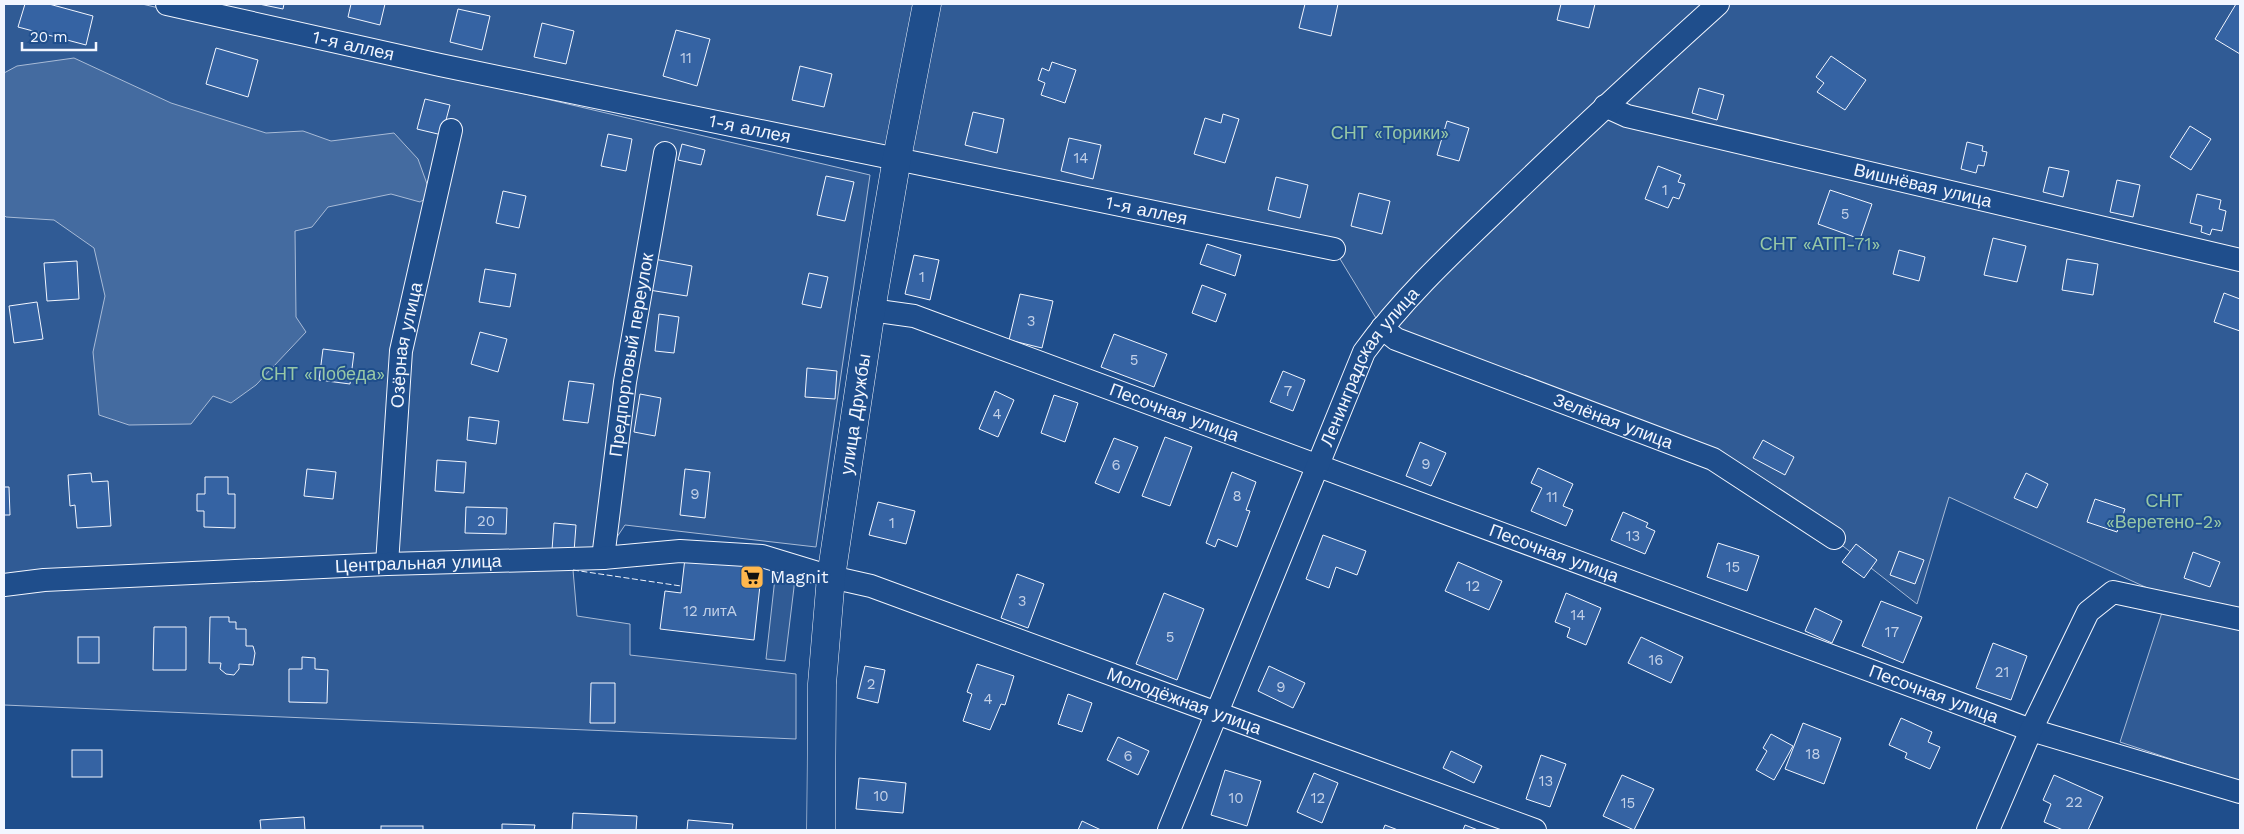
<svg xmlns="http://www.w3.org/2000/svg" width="2244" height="834" font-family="'Work Sans',sans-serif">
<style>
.built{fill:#305b95;stroke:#a8bbd7}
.water{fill:#446ba0;stroke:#a8bbd7}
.building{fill:#3563a3;stroke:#f2f6ff}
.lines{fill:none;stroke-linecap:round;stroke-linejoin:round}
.street-casing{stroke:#f2f6ff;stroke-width:24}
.secondary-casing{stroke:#f2f6ff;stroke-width:29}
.street{stroke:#1f4e8c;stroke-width:22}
.secondary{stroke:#1f4e8c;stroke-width:28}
.fence{stroke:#f2f6ff;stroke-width:1;stroke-dasharray:6 2.5;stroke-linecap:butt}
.labels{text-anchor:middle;stroke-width:4;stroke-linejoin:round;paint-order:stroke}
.number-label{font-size:15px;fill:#c3d1e8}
.street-label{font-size:18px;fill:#f2f6ff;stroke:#1f4e8c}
.park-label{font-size:18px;fill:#97c8a6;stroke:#1f4e8c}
.poi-label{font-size:18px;fill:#f2f6ff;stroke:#1f4e8c;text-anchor:start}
</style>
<rect width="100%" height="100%" fill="#1f4e8c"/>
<g class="built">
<polygon points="4,4 142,4 870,175 816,547 625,525 603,558 573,570 577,616 630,624 630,655 796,674 796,739 4,705"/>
<polygon points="167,4 2240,4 2240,782 2120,742 2167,597 1949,497 1917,604 1839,543 1713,459 1382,328 1334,249"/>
<polygon points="776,569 796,571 785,661 766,659"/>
</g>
<polygon class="water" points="74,58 171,103 266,133 303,131 331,141 394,133 418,159 431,195 420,202 391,194 328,207 312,227 295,231 296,317 306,332 256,385 231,403 213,396 191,424 129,425 99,415 93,352 105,296 94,248 54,220 6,217 4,215 4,73 17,66"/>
<g class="building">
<polygon points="25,4 49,4 93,16 86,45 18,27"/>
<polygon points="259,4 284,4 283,9"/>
<polygon points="351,4 385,4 380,25 348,17"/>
<polygon points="1305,4 1338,4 1331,36 1299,28"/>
<polygon points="1561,4 1595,4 1589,28 1557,20"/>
<polygon points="2236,4 2240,4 2240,54 2215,39"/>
<polygon points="458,9 490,16 482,50 450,42"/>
<polygon points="542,23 574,31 566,64 534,57"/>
<polygon points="676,30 710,39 697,86 663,76"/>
<polygon points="216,48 258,60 248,97 206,84"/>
<polygon points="1831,56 1866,80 1845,110 1817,92 1824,83 1816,77"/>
<polygon points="1052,62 1076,70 1065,103 1041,95 1045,83 1038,80 1042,68 1049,71"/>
<polygon points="800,66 832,74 824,107 792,100"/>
<polygon points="1699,88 1724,95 1717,120 1692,113"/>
<polygon points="425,99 450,105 442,135 417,129"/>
<polygon points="973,112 1004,119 997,153 965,145"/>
<polygon points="1223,114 1239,119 1225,163 1194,154 1205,118 1221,123"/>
<polygon points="1447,121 1469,128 1459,161 1437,155"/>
<polygon points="2190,126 2211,139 2191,170 2170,157"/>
<polygon points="608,134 632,139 626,171 601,166"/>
<polygon points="1069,138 1101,145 1093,179 1061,171"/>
<polygon points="1967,142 1983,146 1982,151 1987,152 1984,166 1978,165 1976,173 1961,169"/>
<polygon points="682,144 705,150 701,165 678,160"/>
<polygon points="1658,166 1681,175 1678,182 1685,184 1679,199 1673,197 1668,208 1645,199"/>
<polygon points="2049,167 2069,171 2063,197 2043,192"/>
<polygon points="826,176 854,182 845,221 817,215"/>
<polygon points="1276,177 1308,185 1300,218 1268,210"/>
<polygon points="2117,180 2140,185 2133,217 2110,212"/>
<polygon points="1830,190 1872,204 1860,239 1818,224"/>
<polygon points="503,191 526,196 519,228 496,223"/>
<polygon points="1359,193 1390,201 1382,234 1351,226"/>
<polygon points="2197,194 2221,200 2219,209 2226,211 2222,231 2212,229 2210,235 2201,232 2202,226 2190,223"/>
<polygon points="1993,238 2026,246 2017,282 1984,275"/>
<polygon points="1207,244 1241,255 1235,276 1200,264"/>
<polygon points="1899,250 1925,257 1919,281 1893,274"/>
<polygon points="914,255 939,260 930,300 905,294"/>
<polygon points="654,259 692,266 687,296 649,290"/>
<polygon points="2067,259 2098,264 2093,295 2062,290"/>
<polygon points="77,261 79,299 47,301 44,263"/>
<polygon points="485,269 516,274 510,307 479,302"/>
<polygon points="809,273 828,277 821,308 802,304"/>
<polygon points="1202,285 1226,294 1216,322 1192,313"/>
<polygon points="2224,293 2240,299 2240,331 2214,322"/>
<polygon points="1020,294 1053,301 1042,348 1009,340"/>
<polygon points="37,302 43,339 14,343 9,306"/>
<polygon points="659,314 679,317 674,353 655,351"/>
<polygon points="480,332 507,339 498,372 471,364"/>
<polygon points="1114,334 1167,354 1154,387 1101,367"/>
<polygon points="323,349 354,353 350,384 319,380"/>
<polygon points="807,368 837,371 835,399 805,397"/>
<polygon points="1283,371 1305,380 1293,411 1270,402"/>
<polygon points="569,381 594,384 588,423 563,420"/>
<polygon points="995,391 1014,400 998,437 979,429"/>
<polygon points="640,394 661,398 655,436 634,432"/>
<polygon points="1054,395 1078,403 1065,442 1041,433"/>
<polygon points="469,417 499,421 496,444 467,440"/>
<polygon points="1165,437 1192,447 1170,506 1142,496"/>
<polygon points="1114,438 1138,447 1119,493 1095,483"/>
<polygon points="1763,440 1794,457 1785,475 1753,458"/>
<polygon points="1420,442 1446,453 1431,486 1406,476"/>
<polygon points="437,460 466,462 464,493 435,491"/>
<polygon points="1538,468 1573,484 1563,506 1573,510 1566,526 1531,511 1542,488 1531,483"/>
<polygon points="307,469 336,472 333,499 304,496"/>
<polygon points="685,469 710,472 705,518 680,515"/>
<polygon points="1232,472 1256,482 1246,510 1250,511 1237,547 1218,539 1215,547 1206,543"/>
<polygon points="91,473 92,482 108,481 111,526 77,528 75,505 70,506 68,475"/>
<polygon points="2026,473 2048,484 2037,508 2014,498"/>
<polygon points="205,477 228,477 228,494 235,494 235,528 204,527 204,511 197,511 197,494 205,494"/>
<polygon points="4,487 9,487 10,515 4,515"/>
<polygon points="2095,499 2125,509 2117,532 2087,522"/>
<polygon points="878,502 915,511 906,544 869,535"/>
<polygon points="466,507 507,508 506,534 465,533"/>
<polygon points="1623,512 1648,523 1646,527 1655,531 1645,554 1611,540"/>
<polygon points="554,523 576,525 574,552 552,550"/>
<polygon points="1323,535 1366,551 1357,575 1336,567 1329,588 1306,579"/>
<polygon points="1718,543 1759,556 1747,591 1707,577"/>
<polygon points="1856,544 1877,560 1864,578 1842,562"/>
<polygon points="1899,551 1924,560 1915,584 1890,575"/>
<polygon points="2193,552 2220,562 2210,587 2184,578"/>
<polygon points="685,558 762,567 754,640 660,629 665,591 681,593"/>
<polygon points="1458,562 1502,581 1489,610 1445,591"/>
<polygon points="1017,574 1044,584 1028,628 1001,618"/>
<polygon points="1164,593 1204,609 1177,680 1136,664"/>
<polygon points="1566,593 1601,608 1586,645 1567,637 1570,628 1555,622"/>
<polygon points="1881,601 1922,617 1903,663 1862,646"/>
<polygon points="1815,608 1842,621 1832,643 1805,631"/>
<polygon points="210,617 229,617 229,622 236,622 236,629 246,629 246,646 253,646 255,653 253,665 239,664 239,669 234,675 226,674 220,669 221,663 209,663"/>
<polygon points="154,627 186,627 186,670 153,670"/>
<rect x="78" y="637" width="21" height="26"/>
<polygon points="1641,637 1683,657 1671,683 1628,663"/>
<polygon points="1993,643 2027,656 2011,700 1976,688"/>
<polygon points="302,657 315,658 315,669 328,670 327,703 289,702 289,669 302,669"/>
<polygon points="977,664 1014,676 1005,705 1001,704 990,730 963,721 972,694 967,692"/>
<polygon points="865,666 885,670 878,703 857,698"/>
<polygon points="1269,666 1305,683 1293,708 1258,691"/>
<polygon points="591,683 615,683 615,723 590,723"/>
<polygon points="1068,694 1092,703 1082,732 1058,724"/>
<polygon points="1901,718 1932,732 1928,742 1940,747 1930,769 1905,758 1907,753 1889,745"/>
<polygon points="1803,723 1841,738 1824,784 1785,769"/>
<polygon points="1771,734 1793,746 1774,780 1756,770 1767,751 1763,748"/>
<polygon points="1118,737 1149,751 1138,775 1107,760"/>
<rect x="72" y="750" width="30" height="27"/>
<polygon points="1451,751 1482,766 1474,783 1443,768"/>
<polygon points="1541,755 1566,764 1550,807 1526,799"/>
<polygon points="1225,770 1261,781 1247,826 1211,815"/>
<polygon points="1314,773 1338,783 1322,823 1297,812"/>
<polygon points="1622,775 1654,789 1634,830 1603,816"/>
<polygon points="2054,775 2103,797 2088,830 2063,830 2044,822 2051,804 2043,800"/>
<polygon points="859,778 906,783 903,813 856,809"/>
<polygon points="573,813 637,816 636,830 572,830"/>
<polygon points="304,817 305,830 261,830 260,820"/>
<polygon points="688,820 733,824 732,830 687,830"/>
<polygon points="1082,821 1101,830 1078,830"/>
<polygon points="502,824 535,825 534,830 502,830"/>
<polygon points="1385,825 1398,830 1383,830"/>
<polygon points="1465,825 1478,830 1463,830"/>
<rect x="381" y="826" width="42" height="4"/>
</g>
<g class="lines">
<g class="street-casing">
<g id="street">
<path id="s1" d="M167,4L440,65L1334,249"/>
<path id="s2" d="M1605,106L1627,116L2240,260"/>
<path id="s3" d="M871,310L914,316L2031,730L2240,792"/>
<path id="s4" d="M1382,328L1396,339L1713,459L1834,538"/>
<path id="s5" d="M603,558L625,382L665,153"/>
<path id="s6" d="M387,564L401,351L451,130"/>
<path id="s7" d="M4,585L44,580L387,564L603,558L680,551L762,556L831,577L871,586L1535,830"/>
<path id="s8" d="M1169,830L1364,352C1404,297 1455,250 1504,203C1574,135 1646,69 1718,4"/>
<polyline points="1988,830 2031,730 2088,612 2113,592 2240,619"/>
</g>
</g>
<g class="secondary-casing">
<g id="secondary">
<path id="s9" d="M821,830L822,684L831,577L871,310L897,158L927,4"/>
</g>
</g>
<use href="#street" class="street"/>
<use href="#secondary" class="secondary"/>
<polyline class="fence" points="573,570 681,586"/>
</g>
<defs>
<g id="supermarket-square" transform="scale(1.25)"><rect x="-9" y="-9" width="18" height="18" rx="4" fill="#ffb74d" stroke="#1f4e8c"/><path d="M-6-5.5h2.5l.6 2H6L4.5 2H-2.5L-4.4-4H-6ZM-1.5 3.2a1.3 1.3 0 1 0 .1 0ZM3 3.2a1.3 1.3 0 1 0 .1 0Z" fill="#111"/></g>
</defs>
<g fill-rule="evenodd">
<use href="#supermarket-square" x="752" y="577"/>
</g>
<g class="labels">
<g class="number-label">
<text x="686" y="63">11</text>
<text x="1081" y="163">14</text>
<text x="1665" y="195">1</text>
<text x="1845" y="219">5</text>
<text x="922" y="282">1</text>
<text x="1031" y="326">3</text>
<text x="1134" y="365">5</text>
<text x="1288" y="396">7</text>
<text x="997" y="419">4</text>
<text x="1426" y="469">9</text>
<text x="1116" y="470">6</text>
<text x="695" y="499">9</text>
<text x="1237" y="501">8</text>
<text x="1552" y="502">11</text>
<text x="486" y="526">20</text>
<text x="892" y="528">1</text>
<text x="1633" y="541">13</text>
<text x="1733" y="572">15</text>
<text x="1473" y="591">12</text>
<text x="1022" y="606">3</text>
<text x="710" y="616">12 литА</text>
<text x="1578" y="620">14</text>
<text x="1892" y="637">17</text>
<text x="1170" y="642">5</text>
<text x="1656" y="665">16</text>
<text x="2002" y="677">21</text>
<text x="871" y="689">2</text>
<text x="1281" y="692">9</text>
<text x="988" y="704">4</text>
<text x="1813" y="759">18</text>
<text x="1128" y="761">6</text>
<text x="1546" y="786">13</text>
<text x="881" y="801">10</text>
<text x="1236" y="803">10</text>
<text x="1318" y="803">12</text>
<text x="2074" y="807">22</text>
<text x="1628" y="808">15</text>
</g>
<g class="street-label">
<text dy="6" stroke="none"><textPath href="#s1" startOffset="191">1-я аллея</textPath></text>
<text dy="6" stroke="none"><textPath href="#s1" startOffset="596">1-я аллея</textPath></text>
<text dy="6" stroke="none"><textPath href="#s2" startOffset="328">Вишнёвая улица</textPath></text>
<text dy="6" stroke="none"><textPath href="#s1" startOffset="1001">1-я аллея</textPath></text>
<text dy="6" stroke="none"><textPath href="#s6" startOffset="220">Озёрная улица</textPath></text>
<text dy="6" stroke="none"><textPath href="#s5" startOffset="205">Предпортовый переулок</textPath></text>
<text dy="6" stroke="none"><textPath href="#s8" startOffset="506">Ленинградская улица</textPath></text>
<text dy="6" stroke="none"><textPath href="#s3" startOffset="321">Песочная улица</textPath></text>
<text dy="6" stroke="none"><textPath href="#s9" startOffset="418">улица Дружбы</textPath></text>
<text dy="6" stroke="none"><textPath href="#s4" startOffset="250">Зелёная улица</textPath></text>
<text dy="6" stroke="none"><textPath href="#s3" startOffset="726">Песочная улица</textPath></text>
<text dy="6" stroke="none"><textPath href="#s7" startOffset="415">Центральная улица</textPath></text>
<text dy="6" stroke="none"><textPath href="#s3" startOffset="1131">Песочная улица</textPath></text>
<text dy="6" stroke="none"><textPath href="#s7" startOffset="1206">Молодёжная улица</textPath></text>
</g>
<g class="park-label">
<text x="1390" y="139">СНТ «Торики»</text>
<text x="1820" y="250">СНТ «АТП-71»</text>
<text x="323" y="380">СНТ «Победа»</text>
<text x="2164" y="507">СНТ<tspan x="2164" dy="21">«Веретено-2»</tspan></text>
</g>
<g class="poi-label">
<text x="770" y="583">Magnit</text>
</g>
</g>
<rect width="2244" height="834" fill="none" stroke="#f2f6ff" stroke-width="10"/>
<path d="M22 42v8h74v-8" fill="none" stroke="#f2f6ff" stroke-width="2.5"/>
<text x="30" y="42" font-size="15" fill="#f2f6ff" stroke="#1f4e8c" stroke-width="4" paint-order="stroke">20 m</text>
</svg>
